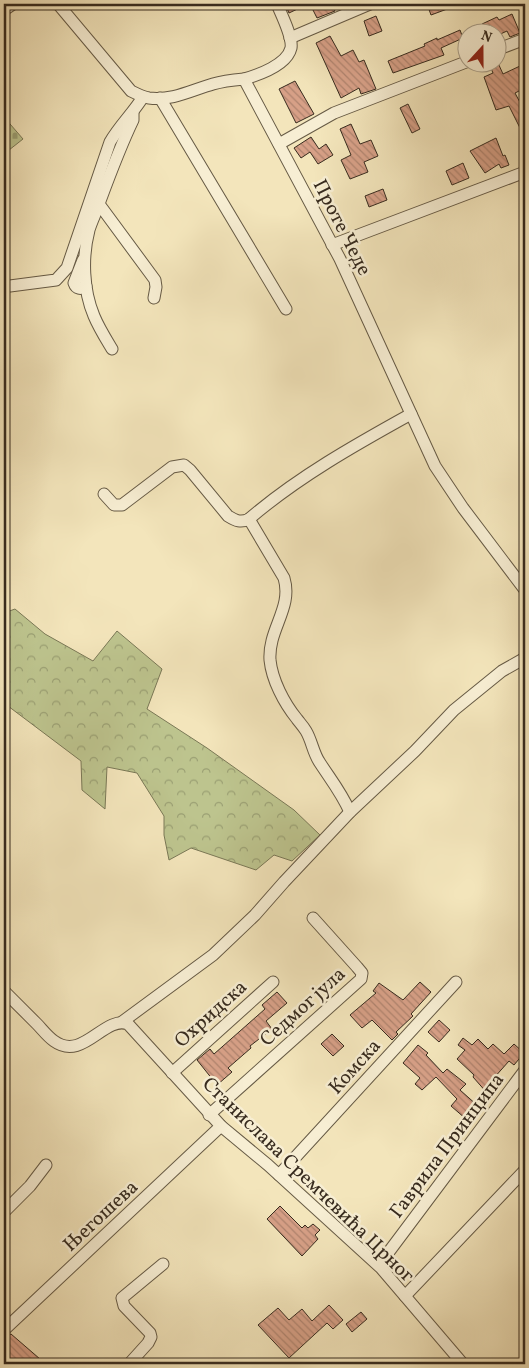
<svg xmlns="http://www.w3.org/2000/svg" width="529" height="1368" font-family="Vollkorn,serif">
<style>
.forest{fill:url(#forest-crowns);stroke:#7a7856}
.cemetery{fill:url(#cemetery-stones);stroke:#7a7856}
.building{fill:url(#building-back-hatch);stroke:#372b1e}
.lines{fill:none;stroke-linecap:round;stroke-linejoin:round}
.minor-casing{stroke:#665a45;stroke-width:13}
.minor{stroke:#f7eed3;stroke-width:11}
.labels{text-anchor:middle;stroke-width:5;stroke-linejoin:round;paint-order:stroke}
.street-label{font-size:20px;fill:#372b1e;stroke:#f7eed3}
</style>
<defs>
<pattern id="forest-crowns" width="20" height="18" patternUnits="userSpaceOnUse" patternTransform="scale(1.25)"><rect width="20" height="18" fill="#bdc48e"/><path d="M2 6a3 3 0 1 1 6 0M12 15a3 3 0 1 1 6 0" fill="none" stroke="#9a9f73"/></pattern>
<pattern id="cemetery-stones" width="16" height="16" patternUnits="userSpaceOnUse" patternTransform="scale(1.25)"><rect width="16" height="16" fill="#bdc48e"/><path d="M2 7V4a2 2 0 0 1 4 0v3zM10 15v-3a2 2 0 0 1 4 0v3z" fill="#9a9f73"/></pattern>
<pattern id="building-back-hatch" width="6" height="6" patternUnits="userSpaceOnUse" patternTransform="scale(1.25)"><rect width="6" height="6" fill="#d7a087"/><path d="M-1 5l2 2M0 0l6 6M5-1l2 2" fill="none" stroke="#af836e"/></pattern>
</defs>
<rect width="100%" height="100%" fill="#f3e5bb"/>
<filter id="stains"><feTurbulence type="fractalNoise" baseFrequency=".004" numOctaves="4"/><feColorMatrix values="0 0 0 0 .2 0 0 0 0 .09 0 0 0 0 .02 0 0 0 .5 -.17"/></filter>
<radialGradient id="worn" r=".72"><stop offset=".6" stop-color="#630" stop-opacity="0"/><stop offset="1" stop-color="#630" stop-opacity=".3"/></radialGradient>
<polygon class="forest" points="15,609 45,634 93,661 117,631 162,669 147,709 207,748 294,810 320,835 292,861 274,855 256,870 191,848 169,860 164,835 164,816 137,773 107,767 105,809 82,790 81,761 4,703 4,613"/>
<polygon class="cemetery" points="4,117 23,139 4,154"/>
<g class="building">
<polygon points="285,4 308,4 289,13"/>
<polygon points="310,4 331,4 335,11 317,18"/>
<polygon points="427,4 458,4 458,5 431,15"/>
<polygon points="512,14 520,33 510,37 507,31 496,36 496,32 486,32 482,24 497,17 499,20"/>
<polygon points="376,16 382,31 369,36 364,21"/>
<polygon points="460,30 463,38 441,48 444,55 393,73 388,61 425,46 424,44 437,38 437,40"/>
<polygon points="330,36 341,56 353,50 359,62 364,60 376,89 361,94 359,88 341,98 316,43"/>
<polygon points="498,63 503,74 520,66 525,78 525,88 515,93 523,108 525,107 525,138 509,106 496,110 484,77 493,73 490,66"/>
<polygon points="295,81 314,114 296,123 279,89"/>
<polygon points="408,104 420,129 412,133 400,108"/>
<polygon points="351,124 360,144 371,140 378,156 364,162 368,172 350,179 341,160 351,155 340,129"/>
<polygon points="311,137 319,149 326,144 333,155 318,164 310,152 301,158 294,148"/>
<polygon points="496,138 503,156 505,155 509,165 501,168 499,164 485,173 470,151"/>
<polygon points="463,163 469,178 452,185 446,171"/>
<polygon points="383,189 387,200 369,207 365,196"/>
<polygon points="420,982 431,992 411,1014 413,1016 396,1032 398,1034 392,1040 372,1020 362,1028 350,1015 376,993 373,991 379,983 403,1000"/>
<polygon points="277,992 287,1003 266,1021 272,1029 250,1046 251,1048 228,1068 232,1072 217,1085 197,1060 210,1049 214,1054 265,1009 262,1005"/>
<polygon points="439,1020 450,1030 439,1042 428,1032"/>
<polygon points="332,1034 344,1046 333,1056 321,1044"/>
<polygon points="463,1038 472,1045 478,1039 488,1049 493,1044 504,1054 514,1044 524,1053 514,1065 509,1061 493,1079 498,1085 488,1094 473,1077 474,1075 457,1059 465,1050 458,1045"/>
<polygon points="418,1045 428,1053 426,1055 443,1073 447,1069 466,1084 460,1090 478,1106 466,1119 451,1106 457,1099 436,1077 422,1090 415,1084 420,1078 403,1063"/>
<polygon points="280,1206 302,1228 305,1225 308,1228 313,1224 320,1230 315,1235 318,1239 302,1256 267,1219"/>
<polygon points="329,1305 343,1320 333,1329 327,1323 289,1358 258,1325 278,1308 289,1320 302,1309 312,1321"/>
<polygon points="361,1312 367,1319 352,1332 346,1324"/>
<polygon points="11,1334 40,1359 35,1364 16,1364 4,1353 4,1338"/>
</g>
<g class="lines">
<g class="minor-casing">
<g id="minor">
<path d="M58,4L131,91C137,94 143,97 149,98C172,101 192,90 213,84C223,81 233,80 244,79L340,259L435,466L463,508L525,590"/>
<polyline points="4,10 13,4"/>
<polyline points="290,38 370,4"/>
<polyline points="496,50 525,39"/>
<path d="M244,79C258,75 287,65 291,48C293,37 281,14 277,4"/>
<polyline points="160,98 286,309"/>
<polyline points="279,144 334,113 466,62"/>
<polyline points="99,204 155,280 156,287 154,298"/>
<polyline points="332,245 525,172"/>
<path d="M83,260L74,283C76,289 81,290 86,286"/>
<path d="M10,286L56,280L67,268L110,142C120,125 133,113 143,97"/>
<path d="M112,349C106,339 99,328 94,316C83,290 82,257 89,230C92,220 97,211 100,201C110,174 120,147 133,120V113"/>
<path d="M104,494L114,505H122L172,467L184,465L190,470L228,516C236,521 241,523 249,519C298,477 355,445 411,414"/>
<path d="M249,519L284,578C293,608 268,629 270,660C272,680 284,703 297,719C300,723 303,726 306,731C312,741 313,753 320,763C331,780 341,792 350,812"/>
<path d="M4,991C15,1002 26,1013 37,1024C42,1029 47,1036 54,1041C83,1062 104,1015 128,1024L221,1126L268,1165L381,1268L463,1364"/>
<polyline points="122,1022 213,955 255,915 284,882 350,812 415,751 454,710 502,671 525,658"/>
<polyline points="172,1073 273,982"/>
<polyline points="209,1115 361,979 362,973 357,967 313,918"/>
<polyline points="279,1175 456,982"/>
<polyline points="4,1212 30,1186 46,1165"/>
<polyline points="379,1265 525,1070"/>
<polyline points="405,1296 525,1170"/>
<polyline points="4,1330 221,1126"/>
<polyline points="129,1364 148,1343 151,1337 150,1333 124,1306 122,1298 163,1264"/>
</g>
</g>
<use href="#minor" class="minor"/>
</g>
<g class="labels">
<g class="street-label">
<text transform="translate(343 227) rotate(63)" y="7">Проте Чеде</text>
<text transform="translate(302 1006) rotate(-42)" y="7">Седмог јула</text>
<text transform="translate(210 1013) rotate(-42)" y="7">Охридска</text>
<text transform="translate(354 1066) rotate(-48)" y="7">Комска</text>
<text transform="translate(446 1145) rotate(-53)" y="7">Гаврила Принципа</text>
<text transform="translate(309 1179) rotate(44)" y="7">Станислава Сремчевића Црног</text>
<text transform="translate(100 1215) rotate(-43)" y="7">Његошева</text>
</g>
</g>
<rect width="529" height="1368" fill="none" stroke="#f3e5bb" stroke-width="20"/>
<rect x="5" y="5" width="519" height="1358" fill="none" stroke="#372b1e" stroke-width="2.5"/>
<rect x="10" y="10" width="509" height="1348" fill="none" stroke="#372b1e"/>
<g transform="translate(482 48) rotate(21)"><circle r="24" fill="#f7eed3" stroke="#aaa08b"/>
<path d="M0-4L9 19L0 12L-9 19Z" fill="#8f2418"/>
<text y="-8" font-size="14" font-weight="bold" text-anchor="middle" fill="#372b1e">N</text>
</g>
<rect width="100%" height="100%" filter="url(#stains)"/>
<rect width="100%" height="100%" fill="url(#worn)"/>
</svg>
